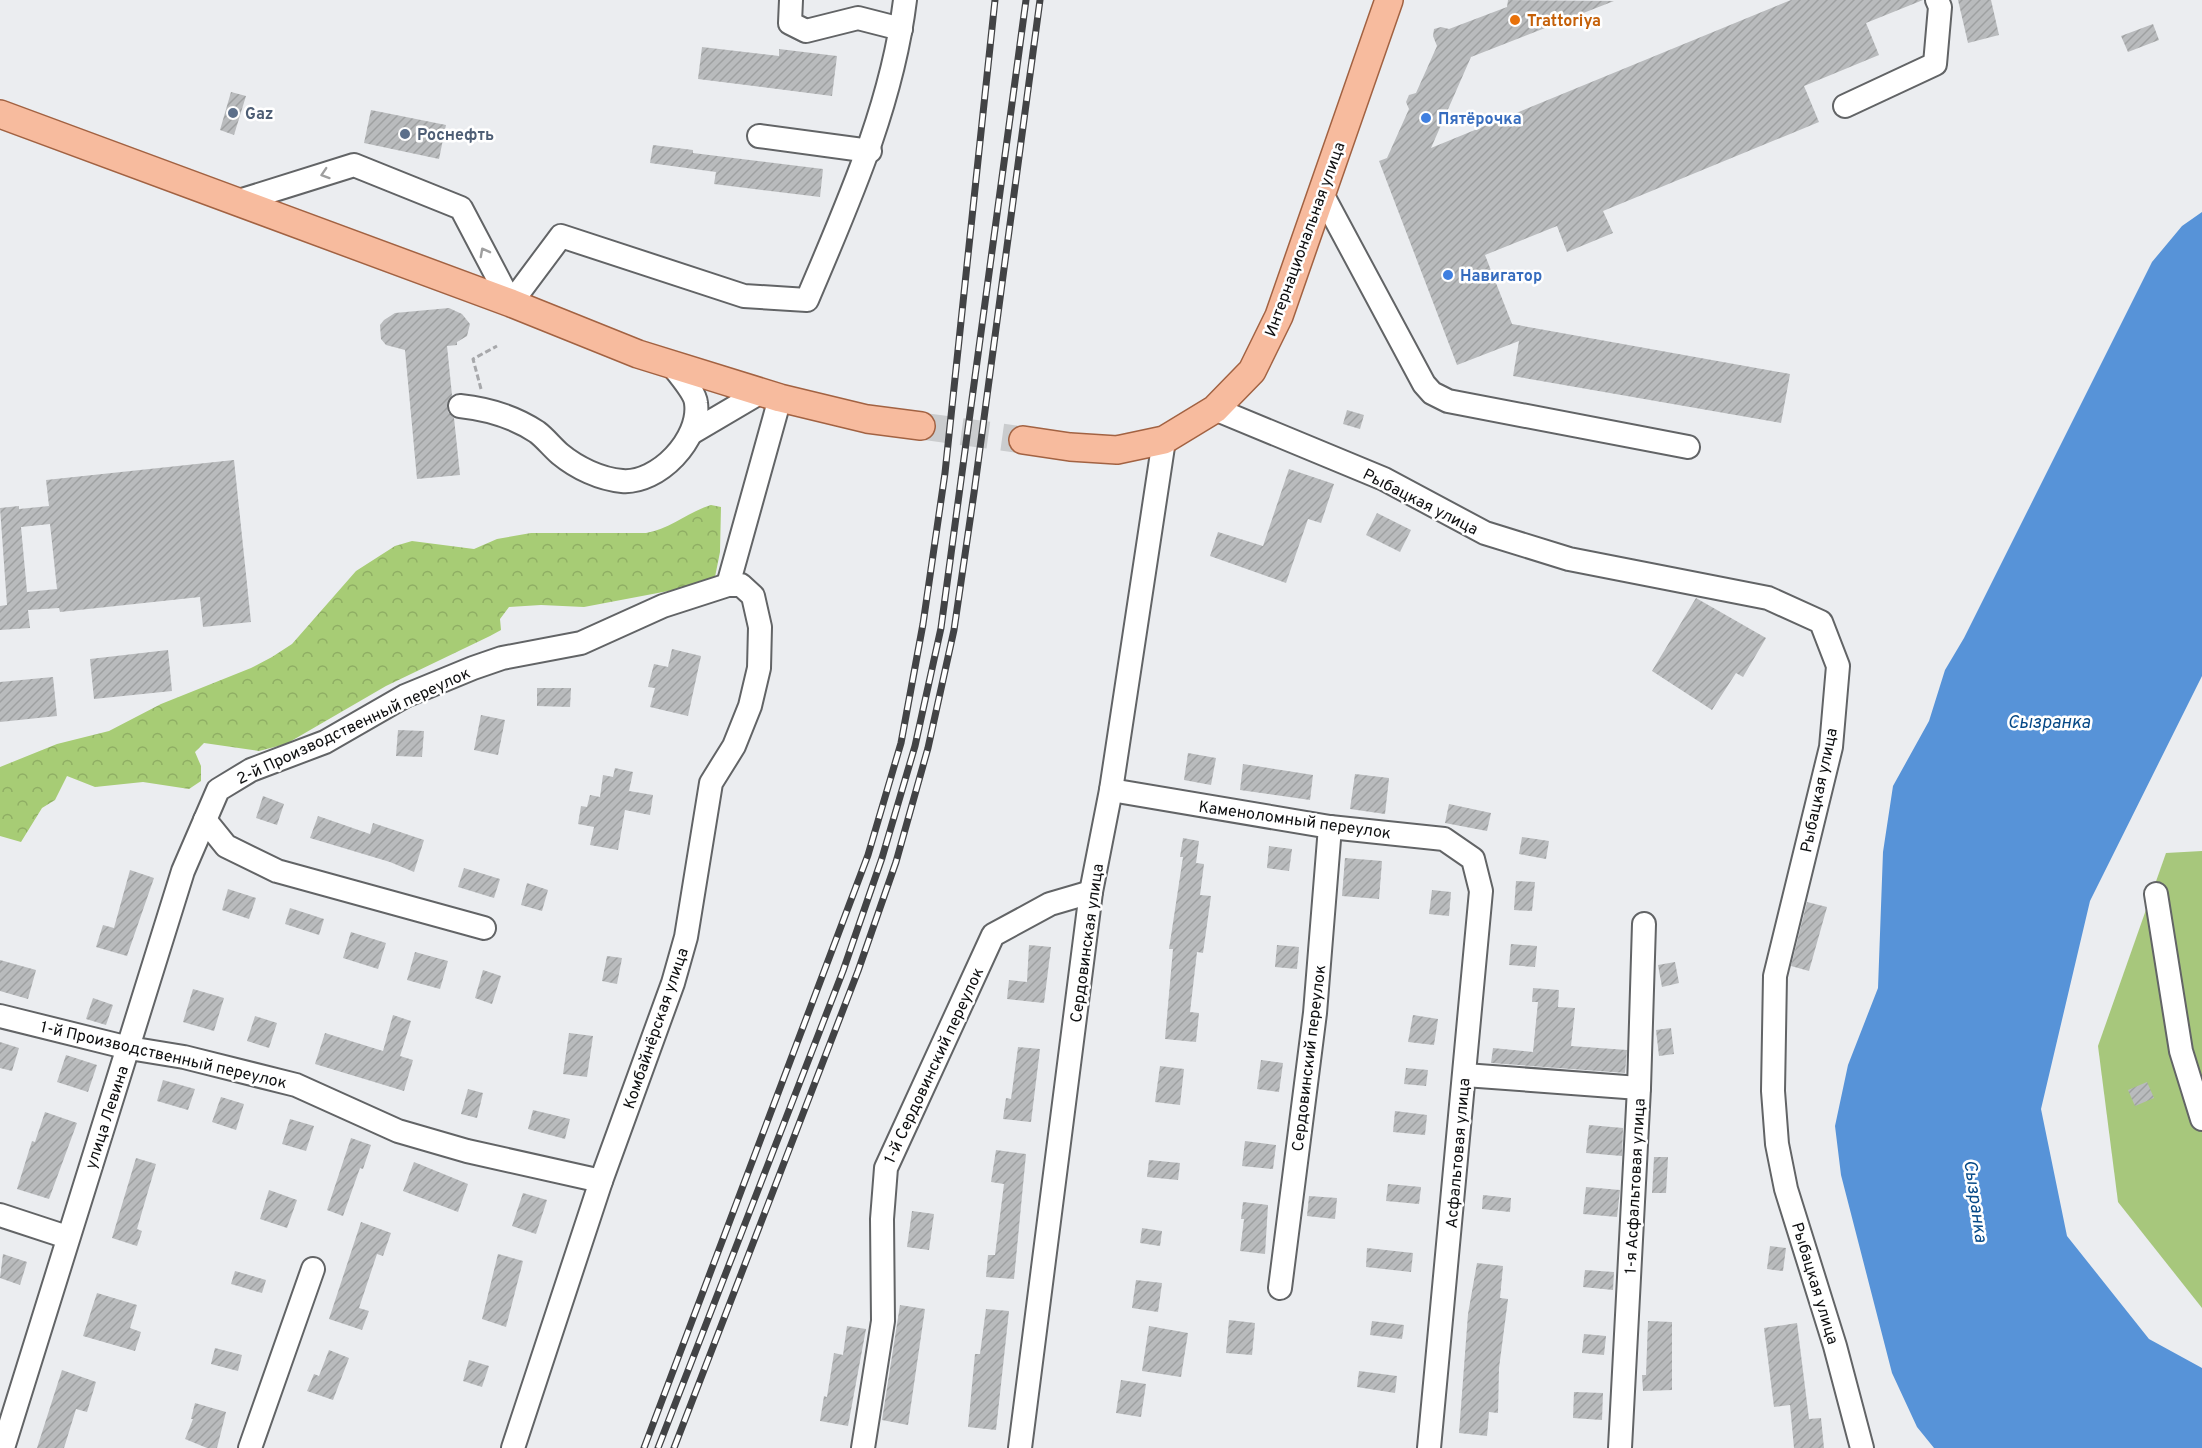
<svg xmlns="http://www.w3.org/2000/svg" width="2202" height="1448" font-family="Overpass,sans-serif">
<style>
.forest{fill:url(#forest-crowns)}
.green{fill:#a7c77c}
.water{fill:#5793d8}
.building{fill:url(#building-hatch);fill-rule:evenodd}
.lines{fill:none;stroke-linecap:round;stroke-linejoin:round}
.major-tunnel{stroke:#caccce;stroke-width:27;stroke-dasharray:27 14;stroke-linecap:butt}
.minor-casing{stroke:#626466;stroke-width:26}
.major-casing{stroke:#a26242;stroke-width:30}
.path{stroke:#a7a8ab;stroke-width:3;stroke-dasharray:6 3;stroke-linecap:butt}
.minor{stroke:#fff;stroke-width:22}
.major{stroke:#f7bb9e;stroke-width:27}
.rail-casing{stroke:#424345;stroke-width:7}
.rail{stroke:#fff;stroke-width:4.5;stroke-dasharray:14;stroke-linecap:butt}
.oneway{stroke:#9f9f9f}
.food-dot{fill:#e8710a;stroke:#fff;stroke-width:2}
.service-dot{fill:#5c6f8a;stroke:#fff;stroke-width:2}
.shop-dot{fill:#3f7fe0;stroke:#fff;stroke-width:2}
.labels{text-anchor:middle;stroke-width:5;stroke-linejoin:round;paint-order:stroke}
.food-label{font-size:16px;font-weight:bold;fill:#c56008;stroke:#fff;text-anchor:start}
.service-label{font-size:16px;font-weight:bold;fill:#4e5e75;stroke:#fff;text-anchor:start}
.shop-label{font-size:16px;font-weight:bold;fill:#366cbe;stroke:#fff;text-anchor:start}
.street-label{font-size:16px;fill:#0e0f10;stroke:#fff}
.water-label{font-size:18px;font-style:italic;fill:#064987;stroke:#fff}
</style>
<defs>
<pattern id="forest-crowns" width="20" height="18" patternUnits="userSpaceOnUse" patternTransform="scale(1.5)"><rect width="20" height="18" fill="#a7cc75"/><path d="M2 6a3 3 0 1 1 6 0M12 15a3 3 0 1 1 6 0" fill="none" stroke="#8fae64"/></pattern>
<pattern id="building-hatch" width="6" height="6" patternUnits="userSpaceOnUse" patternTransform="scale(1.5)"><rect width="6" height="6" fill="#b9bbbd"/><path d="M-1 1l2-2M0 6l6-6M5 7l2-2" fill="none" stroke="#9ea0a1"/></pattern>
</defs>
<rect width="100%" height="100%" fill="#ebedf0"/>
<path class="forest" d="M711,505L721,507L720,552L715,577L700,585L584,607L541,605L509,607L500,619L501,630L490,636L386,686L286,744L259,751L204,743L195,752L201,766V781L189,789L143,782L95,787L67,776L55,800L42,808L21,842L0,836V767L57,744L109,731L161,704L251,668L272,657L292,644L356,571L395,546L412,541L474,549L497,539L531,533H646C670,529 688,512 711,505Z"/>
<polygon class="green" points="2202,851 2202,1308 2118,1202 2098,1046 2166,853"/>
<polygon class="water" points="2202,212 2202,676 2090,901 2041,1109 2067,1236 2149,1339 2202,1368 2202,1448 1934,1448 1917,1427 1892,1373 1841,1175 1835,1126 1848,1065 1878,988 1883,852 1893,786 1929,721 1945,670 1964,638 2152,262 2182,226"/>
<g class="building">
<polygon points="1508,0 1614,1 1471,57 1431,148 1791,0 1923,0 1866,23 1879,55 1804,86 1819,122 1603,211 1613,233 1567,252 1557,226 1485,255 1512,324 1790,374 1781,423 1513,376 1519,341 1457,365 1379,161 1387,158 1409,109 1406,102 1409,95 1416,93 1437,46 1433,36 1434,29 1441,27 1449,29 1507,7"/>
<polygon points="1958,0 1991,0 1999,35 1968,43"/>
<polygon points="2153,24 2159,40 2128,52 2121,36"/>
<polygon points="702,47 779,56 779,49 837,56 832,96 698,79"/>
<polygon points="231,92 246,96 234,135 220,130"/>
<polygon points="371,110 446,125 439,159 364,143"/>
<polygon points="653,145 693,150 693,153 823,169 820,197 714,184 716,172 650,163"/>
<polygon points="449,308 462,314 470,324 467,336 457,342 457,345 447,346 452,395 447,405 448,412 454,418 460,475 417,479 405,350 386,345 381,339 380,325 384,320 395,313"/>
<polygon points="1347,410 1364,415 1360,429 1343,424"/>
<path d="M234,460L251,622L203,627L200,597L60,612L59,608L28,610L30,628L0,630V606L7,605L0,508L19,506V509L49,506L46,480ZM50,524L57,589L27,592L21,527Z"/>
<polygon points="1289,469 1334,484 1321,523 1308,519 1286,583 1210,556 1218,532 1263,546"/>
<polygon points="1377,513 1411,530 1400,552 1366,535"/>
<polygon points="1696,598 1766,638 1743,677 1736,673 1712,710 1652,671"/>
<polygon points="672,649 701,656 688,716 650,707 655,688 648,687 654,664 668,667"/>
<polygon points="168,650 172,691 94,699 90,659"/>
<polygon points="53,677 57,716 0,722 0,682"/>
<polygon points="537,688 571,688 570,707 537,706"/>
<polygon points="481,715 505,720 498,755 474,750"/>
<polygon points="398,730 424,731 422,757 396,756"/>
<polygon points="1188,753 1216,758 1211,785 1184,780"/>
<polygon points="1243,764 1313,775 1310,800 1240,790"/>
<polygon points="615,768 633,772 629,791 653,795 650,815 625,810 618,850 590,845 594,827 578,824 581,806 587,807 590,795 600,797 603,775 613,777"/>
<polygon points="1355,774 1389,778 1385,814 1350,809"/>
<polygon points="263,796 284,804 277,825 256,818"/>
<polygon points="1449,804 1491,813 1487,831 1445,823"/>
<polygon points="318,816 370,834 373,823 424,840 414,872 390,862 310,838"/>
<polygon points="1522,837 1549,841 1546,859 1519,854"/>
<polygon points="1183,838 1199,841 1196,863 1204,864 1200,895 1211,896 1203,953 1197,952 1190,1012 1199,1013 1196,1042 1165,1039 1173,949 1169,949 1183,857 1180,857"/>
<polygon points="1269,846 1292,849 1289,871 1267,868"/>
<polygon points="1345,858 1382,861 1379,899 1342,896"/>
<polygon points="464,868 500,879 494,898 458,887"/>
<polygon points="130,870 154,878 127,956 96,947 103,925 114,928"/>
<polygon points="1516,881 1535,882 1532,911 1514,910"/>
<polygon points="527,883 548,890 542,911 521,905"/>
<polygon points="228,889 256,898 249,919 222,910"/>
<polygon points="1432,890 1451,892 1449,916 1429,914"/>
<polygon points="1807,902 1827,907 1809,971 1791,966"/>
<polygon points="290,908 324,919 319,935 285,924"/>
<polygon points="351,932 386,943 378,969 343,958"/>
<polygon points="1511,944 1537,946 1535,967 1509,965"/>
<polygon points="1029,945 1051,947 1044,1003 1007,999 1009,980 1027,982"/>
<polygon points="1277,945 1299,947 1297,969 1275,967"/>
<polygon points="415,952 448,961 440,989 407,980"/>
<polygon points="607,956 622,958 617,984 602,981"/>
<polygon points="0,960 36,970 28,999 0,991"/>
<polygon points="1675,962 1679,983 1662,987 1658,965"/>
<polygon points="483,970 501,976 492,1004 475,998"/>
<polygon points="1533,988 1559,990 1558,1007 1575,1008 1571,1046 1627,1050 1625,1073 1491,1063 1493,1048 1533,1052 1538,1002 1532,1002"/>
<polygon points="193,989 224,998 214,1031 183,1022"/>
<polygon points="93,998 113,1005 106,1025 86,1019"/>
<polygon points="393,1015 411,1021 400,1056 413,1060 404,1091 315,1064 325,1033 383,1051"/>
<polygon points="1413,1015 1438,1019 1434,1045 1408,1042"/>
<polygon points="255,1016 277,1023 269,1048 247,1041"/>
<polygon points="1671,1028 1674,1054 1659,1056 1656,1030"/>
<polygon points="569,1033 593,1036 587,1077 563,1074"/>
<polygon points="0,1042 19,1048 12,1071 0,1068"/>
<polygon points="1018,1047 1040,1049 1031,1122 1003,1119 1006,1098 1011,1099"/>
<polygon points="66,1055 97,1065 88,1092 57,1082"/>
<polygon points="1261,1060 1283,1063 1279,1092 1257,1089"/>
<polygon points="1160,1066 1184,1069 1180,1105 1155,1102"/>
<polygon points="1406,1068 1428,1070 1426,1086 1404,1084"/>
<polygon points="163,1080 195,1089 188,1110 157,1101"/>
<polygon points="2147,1082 2154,1098 2135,1106 2128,1090"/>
<polygon points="468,1089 483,1093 477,1118 461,1114"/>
<polygon points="221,1097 244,1104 236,1130 212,1122"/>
<polygon points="533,1110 570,1119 565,1139 528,1129"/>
<polygon points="1395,1111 1427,1115 1425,1135 1393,1132"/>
<polygon points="45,1112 77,1123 49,1199 17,1189 32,1141 35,1142"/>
<polygon points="290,1119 314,1126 306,1151 282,1144"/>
<polygon points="1589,1125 1623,1128 1622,1156 1586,1153"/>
<polygon points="351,1138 371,1145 363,1169 360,1168 343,1216 327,1210"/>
<polygon points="1245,1141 1276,1145 1273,1169 1242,1166"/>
<polygon points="996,1150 1026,1154 1014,1279 986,1277 988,1255 995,1255 1004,1184 991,1182"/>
<polygon points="1654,1157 1668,1157 1666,1193 1652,1193"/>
<polygon points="136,1158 156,1164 137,1229 142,1231 137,1246 112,1238"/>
<polygon points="1149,1160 1180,1163 1178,1180 1147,1177"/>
<polygon points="414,1162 468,1184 458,1212 403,1191"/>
<polygon points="1388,1184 1421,1187 1419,1204 1386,1201"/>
<polygon points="1586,1187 1620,1190 1617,1217 1583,1214"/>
<polygon points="269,1190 297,1200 287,1228 260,1219"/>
<polygon points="523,1193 547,1200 536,1234 512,1226"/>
<polygon points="1483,1195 1511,1198 1510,1212 1482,1209"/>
<polygon points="1309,1196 1337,1198 1335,1219 1307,1216"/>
<polygon points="1243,1202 1268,1205 1265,1254 1240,1251 1244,1219 1241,1219"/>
<polygon points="912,1211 934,1214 929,1250 907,1247"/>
<polygon points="361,1222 391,1233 383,1256 377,1254 359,1308 369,1311 362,1330 329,1319"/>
<polygon points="1142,1228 1162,1231 1160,1246 1140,1243"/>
<polygon points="1770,1246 1786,1248 1783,1271 1767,1269"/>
<polygon points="1367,1248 1413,1253 1411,1272 1366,1267"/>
<polygon points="3,1254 27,1262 20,1285 0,1278"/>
<polygon points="498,1254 523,1261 506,1327 482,1319"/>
<polygon points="1477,1263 1503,1266 1500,1298 1508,1299 1499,1368 1498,1413 1489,1412 1487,1436 1459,1433 1468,1314"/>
<polygon points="1585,1270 1614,1272 1613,1290 1583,1287"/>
<polygon points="235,1271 266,1280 262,1293 231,1284"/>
<polygon points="1136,1280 1162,1283 1158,1312 1132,1308"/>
<polygon points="97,1293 137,1305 130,1328 141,1332 135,1351 83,1336"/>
<polygon points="900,1305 925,1309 908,1425 882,1420"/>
<polygon points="986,1309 1009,1311 996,1430 968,1427 975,1354 980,1354"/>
<polygon points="1229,1320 1255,1323 1252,1355 1226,1353"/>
<polygon points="1372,1321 1404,1325 1402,1339 1370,1335"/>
<polygon points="1648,1321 1672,1322 1672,1390 1643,1391 1642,1375 1646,1375"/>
<polygon points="1797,1323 1809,1419 1821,1418 1824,1448 1794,1448 1790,1405 1774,1407 1764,1328"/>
<polygon points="847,1326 866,1329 848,1426 820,1421 824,1396 827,1397 834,1353 843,1355"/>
<polygon points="1149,1326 1188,1333 1181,1377 1142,1371"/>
<polygon points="1584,1334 1606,1336 1604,1355 1582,1353"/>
<polygon points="215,1348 242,1355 238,1371 211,1364"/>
<polygon points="329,1350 349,1358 333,1400 307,1391 314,1374 319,1376"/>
<polygon points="469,1360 489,1366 482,1387 463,1381"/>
<polygon points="62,1370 96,1382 87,1412 76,1409 64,1448 37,1448"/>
<polygon points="1359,1371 1397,1376 1395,1393 1357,1387"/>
<polygon points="1121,1380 1146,1384 1141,1417 1116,1413"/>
<polygon points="1574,1392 1603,1393 1602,1420 1573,1418"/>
<polygon points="195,1403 226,1412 217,1448 207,1448 185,1439 193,1419 191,1419"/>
</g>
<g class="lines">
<polyline class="major-tunnel" points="921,426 1023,440"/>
<g class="minor-casing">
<g id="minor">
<polyline points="791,0 790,23 806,31 858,18 901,29"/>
<polyline points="1845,106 1935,64 1940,7 1937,0"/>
<polyline points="759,136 870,151"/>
<polyline points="1322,194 1424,384 1432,393 1448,401 1688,447"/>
<path d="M239,201L354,165L461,208L511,303L561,236L744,296L807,300C848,203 892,106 905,0"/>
<path d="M460,406C488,409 513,416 537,432C545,438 552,447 560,454C577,468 600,479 622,481C658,484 701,439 696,403C695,392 679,375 672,365"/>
<polyline points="1215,409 1384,479 1485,533 1569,559 1768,598 1821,622 1838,666 1831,747 1775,976 1773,1091 1777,1144 1786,1189 1835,1346 1862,1448"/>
<polyline points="693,432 761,392"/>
<polyline points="728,585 780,398"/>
<polyline points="1111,790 1330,827 1444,839 1473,859 1481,891 1429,1448"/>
<polyline points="205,820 226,846 277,871 484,928"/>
<polyline points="2156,894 2181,1051 2202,1119"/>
<polyline points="0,1016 129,1048 184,1057 296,1085 398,1131 467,1151 601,1181"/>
<polyline points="1465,1075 1639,1088"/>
<polyline points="0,1215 67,1237"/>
<polyline points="1280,1288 1315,1013 1330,827"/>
<polyline points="3,1448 183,871 218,790 251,770 325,742 405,696 473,668 502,658 581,643 663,606 728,585 741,585 753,596 760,627 759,668 750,706 734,746 711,783 686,937 673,983 601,1181 513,1448"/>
<polyline points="250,1448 313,1269"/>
<polyline points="863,1448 883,1321 882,1219 886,1168 993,935 1050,904 1091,892"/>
<polyline points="1020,1448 1091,892 1111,790 1164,440"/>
<polyline points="1620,1448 1639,1088 1644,924"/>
</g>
</g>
<g class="major-casing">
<g id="major">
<polyline points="0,114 511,303 638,354 780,398 867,419 921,426"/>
<polyline points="1023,440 1070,447 1117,450 1164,440 1215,409 1252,371 1279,316 1389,0"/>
</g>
</g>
<polyline class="path" points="481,389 473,359 497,346"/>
<use href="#minor" class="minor"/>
<use href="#major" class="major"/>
<g class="rail-casing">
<g id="rail">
<polyline points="644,1448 868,855 901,743 923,624 945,473 995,0"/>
<polyline points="658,1448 843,971 882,858 915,746 941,628 1026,0"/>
<polyline points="674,1448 858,971 896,862 928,748 954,630 974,493 1040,0"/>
</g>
</g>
<use href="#rail" class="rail"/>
</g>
<defs><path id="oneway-chevron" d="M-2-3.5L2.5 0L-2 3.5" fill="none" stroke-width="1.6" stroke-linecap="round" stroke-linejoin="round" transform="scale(1.5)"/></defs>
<g class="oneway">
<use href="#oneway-chevron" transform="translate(325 174) rotate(162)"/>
<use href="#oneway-chevron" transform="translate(484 252) rotate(-118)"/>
</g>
<circle class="food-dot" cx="1515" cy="20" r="6"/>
<g class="service-dot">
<circle cx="233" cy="113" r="6"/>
<circle cx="405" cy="134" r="6"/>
</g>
<g class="shop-dot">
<circle cx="1426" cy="118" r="6"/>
<circle cx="1448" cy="275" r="6"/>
</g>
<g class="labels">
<g class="food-label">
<text x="1527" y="26">Trattoriya</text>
</g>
<g class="service-label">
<text x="245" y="119">Gaz</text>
<text x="417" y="140">Роснефть</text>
</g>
<g class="shop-label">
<text x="1438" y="124">Пятёрочка</text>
<text x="1460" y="281">Навигатор</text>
</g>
<g class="street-label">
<text transform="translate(1304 239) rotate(-70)" y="6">Интернациональная улица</text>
<text transform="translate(1421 501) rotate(27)" y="6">Рыбацкая улица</text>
<text transform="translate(353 725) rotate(-25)" y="6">2-й Производственный переулок</text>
<text transform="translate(1818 790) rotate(-78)" y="6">Рыбацкая улица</text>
<text transform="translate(1295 819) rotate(8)" y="6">Каменоломный переулок</text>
<text transform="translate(1086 943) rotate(-82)" y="6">Сердовинская улица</text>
<text transform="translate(655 1028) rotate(-71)" y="6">Комбайнёрская улица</text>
<text transform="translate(164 1054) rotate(13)" y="6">1-й Производственный переулок</text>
<text transform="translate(1308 1058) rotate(-83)" y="6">Сердовинский переулок</text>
<text transform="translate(933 1065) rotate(-65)" y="6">1-й Сердовинский переулок</text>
<text transform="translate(106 1117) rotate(-72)" y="6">улица Левина</text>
<text transform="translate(1457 1153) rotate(-85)" y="6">Асфальтовая улица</text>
<text transform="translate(1634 1186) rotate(-87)" y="6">1-я Асфальтовая улица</text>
<text transform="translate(1816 1283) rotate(73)" y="6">Рыбацкая улица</text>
</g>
<g class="water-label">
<text x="2049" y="728">Сызранка</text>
<text transform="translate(1976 1201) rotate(82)" y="6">Сызранка</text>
</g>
</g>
</svg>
